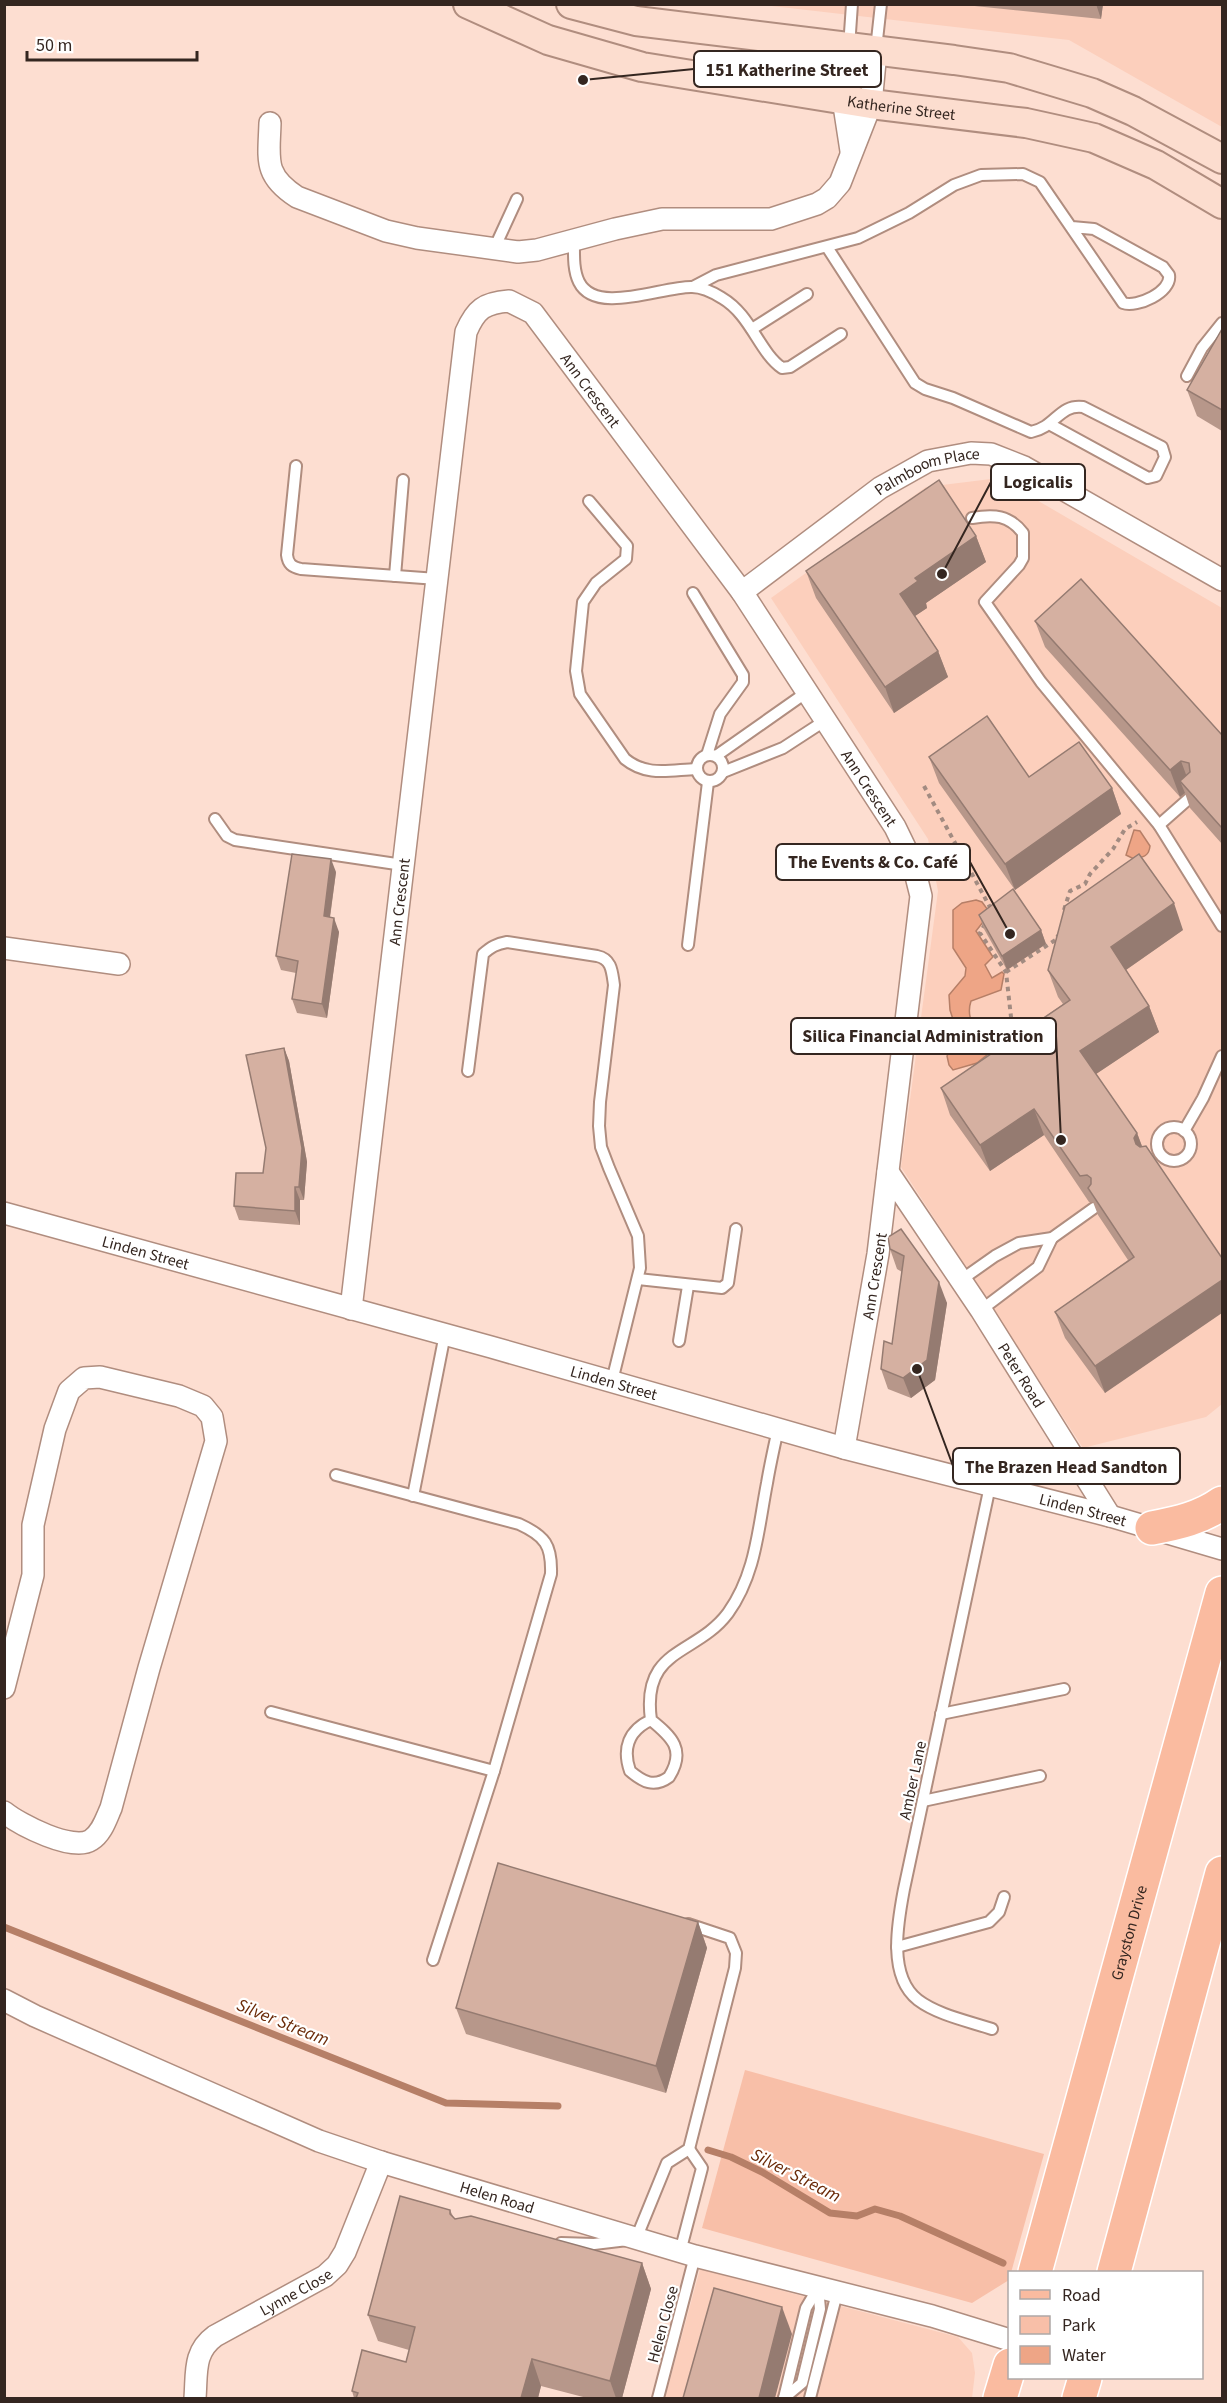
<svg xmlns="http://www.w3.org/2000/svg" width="1227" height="2403" font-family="'Source Sans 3',sans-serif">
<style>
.built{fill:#fccfbc}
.green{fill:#f8bfa8}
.water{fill:#eea586;stroke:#b67f67;stroke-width:1.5}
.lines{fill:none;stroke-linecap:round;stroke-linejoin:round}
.stream{stroke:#b67f67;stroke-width:7}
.lane-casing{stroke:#b08d7f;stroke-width:14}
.street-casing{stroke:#b08d7f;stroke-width:24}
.secondary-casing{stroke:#b08d7f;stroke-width:32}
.primary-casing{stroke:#fff;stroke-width:36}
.path{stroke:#a28b81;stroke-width:4;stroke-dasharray:4.5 4.5;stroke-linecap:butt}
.lane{stroke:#fff;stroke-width:10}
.street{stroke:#fff;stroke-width:21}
.secondary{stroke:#fcddcf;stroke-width:28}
.primary{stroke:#fabba0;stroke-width:33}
.wall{fill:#b7978a}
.shaded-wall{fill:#957b71}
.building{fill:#d5b0a1;stroke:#957b71;stroke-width:1.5}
.labels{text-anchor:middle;stroke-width:4.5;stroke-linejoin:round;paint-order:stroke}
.street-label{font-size:16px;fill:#342620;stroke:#fff}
.water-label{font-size:18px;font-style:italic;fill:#6a2a08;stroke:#fff}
.leader{fill:none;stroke:#342620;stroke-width:2}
.callout-dot{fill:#342620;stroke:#fff;stroke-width:2}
.callout{fill:#fff;stroke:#342620;stroke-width:2}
.callout-label{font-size:18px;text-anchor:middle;font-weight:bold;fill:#342620}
</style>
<rect width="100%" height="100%" fill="#fdded1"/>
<g class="built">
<polygon points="763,5 1222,5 1222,127 1069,40"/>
<polygon points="999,478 1222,608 1222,1404 1206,1417 1083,1448 901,1167 938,891 928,839 771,598 926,487"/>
<polygon points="700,2269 958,2337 972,2353 975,2373 972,2398 665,2398"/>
</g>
<polygon class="green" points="745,2070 1044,2154 1009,2280 972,2303 702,2228"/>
<g class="water">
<path d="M1134,830L1140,831L1150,846C1149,856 1144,857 1134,859L1126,855Z"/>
<path d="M976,900L982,902L988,910L983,922L976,931L993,957L985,965L992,978L1002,972L1004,974L1001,990L971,1001C964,1022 981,1035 988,1054L977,1063L953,1070L949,1065L947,1056L958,1035L950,1010L949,995L965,976L966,968L953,948V910L962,903Z"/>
</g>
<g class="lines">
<g class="stream">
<polyline points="4,1927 446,2103 558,2106"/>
<polyline points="708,2150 731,2157 762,2172 830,2213 857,2216 875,2209 900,2216 1003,2263"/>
</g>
<g class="lane-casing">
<g id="lane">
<polyline points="849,47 852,4"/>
<polyline points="876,49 881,4"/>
<path d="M574,241C574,254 573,270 579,282C596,316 663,286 692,287C702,287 714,293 722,298C751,315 759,352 782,368L790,367L841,334"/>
<path d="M827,247L915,383L925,389L953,398L1031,432C1056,427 1059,404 1083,407L1162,447L1165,457L1156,476L1148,478L1051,425"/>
<polyline points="494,249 517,199"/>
<path d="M693,287L716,275L858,238L909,213L954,185L981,175L1023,174L1040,182L1123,303C1137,308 1172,292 1169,275L1163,267L1094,229L1072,227"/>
<polyline points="752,329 807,294"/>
<polyline points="1187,376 1202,348 1222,323"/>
<path d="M296,466L287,555C288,564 292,567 301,569L437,579"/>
<path d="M589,501L627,546L626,559L596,583L583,602L576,671L580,694L625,759C647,777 670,770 696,769"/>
<path d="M972,518C994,514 1009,515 1023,533V558L1019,565L985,602L1041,682L1159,825L1222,926"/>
<polyline points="395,576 403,480"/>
<polyline points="693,593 743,675 743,682 720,714 707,755"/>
<circle cx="710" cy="768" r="13"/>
<polyline points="716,756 807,692"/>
<polyline points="723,772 783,748 826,720"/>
<polyline points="215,819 227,836 235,840 403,865"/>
<polyline points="1159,825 1193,795"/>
<polyline points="688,945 708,782"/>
<path d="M468,1071L483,954C491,947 496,944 507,942L597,956C612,959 612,972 614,985L600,1102L599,1126L601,1147L609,1168L638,1236L640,1268L612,1381"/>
<circle cx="1174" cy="1144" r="17"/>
<polyline points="1184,1131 1203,1098 1222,1056"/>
<polyline points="638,1279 722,1288 728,1283 736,1229"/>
<polyline points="961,1280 995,1256 1019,1243 1052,1238 1094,1208"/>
<polyline points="981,1310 1038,1267 1052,1238"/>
<polyline points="679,1341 688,1286"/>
<path d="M336,1475L519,1524C545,1536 552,1545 551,1574L494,1771L433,1960"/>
<path d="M990,1486L904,1889C898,1921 887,1976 918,2000C938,2015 968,2021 992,2029"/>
<polyline points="413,1496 445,1334"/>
<polyline points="271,1712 494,1771"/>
<polyline points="941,1714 1064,1689"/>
<path d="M651,1720C629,1730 622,1748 630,1771C643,1782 654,1788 669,1777C686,1750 672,1737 651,1720C641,1647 696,1656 728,1613C756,1574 758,1529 767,1483C770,1465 774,1447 778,1429"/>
<polyline points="923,1801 1040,1776"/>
<polyline points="897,1947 989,1922 999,1912 1004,1897"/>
<polyline points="561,2243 594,2244 636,2239 667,2163 689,2149 735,1968 736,1953 730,1938 688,1924"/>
<polyline points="680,2252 702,2168 689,2149"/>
<polyline points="658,2398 695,2256"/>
<polyline points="784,2398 802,2383 820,2309 818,2288"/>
<polyline points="784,2398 806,2308 818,2288"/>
<polyline points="810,2398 837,2293"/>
</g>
</g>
<g class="street-casing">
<g id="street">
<polyline points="849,47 843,99 851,151"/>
<path d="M270,123C269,159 263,175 297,197L386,231L417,238L518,252L537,250L615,229L662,219H771L817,204L827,198L840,183L871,104L876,51"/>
<path id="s1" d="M742,592L880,488L928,461L971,453L991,454L1024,467L1222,580"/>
<polyline points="4,948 119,964"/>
<path id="s2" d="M888,1172L981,1310L1110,1516"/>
<path id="s3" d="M4,1213L491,1347L844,1448L1110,1516L1222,1549"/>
<path id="s4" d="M351,1309L466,332C476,309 484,303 509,301L533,313L742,592L895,827L913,864L921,896L878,1254L844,1448"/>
<path d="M4,1688L33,1575V1525L55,1429L69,1391L84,1378L100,1377L179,1396L203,1406L212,1417L216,1441L149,1668L111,1808C106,1819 102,1833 91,1840C73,1852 20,1825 4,1812"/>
<path id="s5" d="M4,2000L35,2016L319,2141L381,2162L695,2256L932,2316L1010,2340"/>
<path id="s6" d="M195,2398C197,2373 193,2352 215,2336L325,2276L337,2265L345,2252L381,2162"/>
</g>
</g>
<g class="secondary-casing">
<g id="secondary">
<path id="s7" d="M468,4L548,40L642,67L871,104L1026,123L1094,138L1156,165L1222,204"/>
<polyline points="571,4 636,21 954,60 1009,68 1092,93 1133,111 1222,159"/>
</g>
</g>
<g class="primary-casing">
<g id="primary">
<path d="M1152,1528C1178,1523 1201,1518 1222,1503"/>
<path id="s8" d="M1035,2272L1222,1593"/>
<polyline points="1114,2272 1222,1873"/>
<polyline points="1000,2398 1010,2365"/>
<polyline points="1079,2398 1085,2378"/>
</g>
</g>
<g class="path">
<polyline points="924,786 991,909"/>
<polyline points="1064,910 1070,891 1085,884 1090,874 1113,849 1125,829 1137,822"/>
<polyline points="985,924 980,933 1006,972 1011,1017 999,1024 993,1055"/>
<polyline points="1006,972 1057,939 1058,935"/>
</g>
<use href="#lane" class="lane"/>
<use href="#street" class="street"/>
<use href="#secondary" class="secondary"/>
<use href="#primary" class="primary"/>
</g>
<g class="wall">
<polygon points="965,4 1103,4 1101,19 965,5"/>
<polygon points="1222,329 1222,431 1197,416 1187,390"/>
<polygon points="976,536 986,562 926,603 927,608 915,616 938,651 948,677 894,713 816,598 806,571"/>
<polygon points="1035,621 1222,735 1222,844 1190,808 1185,793 1180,797 1045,647"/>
<polygon points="929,757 1029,777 1112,788 1121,814 1015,890 939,783"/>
<polygon points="336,872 330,918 339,932 327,1018 297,1013 292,999 296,973 281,970 276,956"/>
<polygon points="979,915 1041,930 1046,944 1007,970 984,929"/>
<polygon points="1183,930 1126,970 1149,1006 1159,1032 1096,1074 1137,1133 1142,1146 1222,1258 1105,1393 1065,1338 1055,1312 1128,1260 1098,1215 1093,1202 1089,1202 1044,1135 990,1171 950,1115 941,1088 1063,1004 1058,997 1048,970"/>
<polygon points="284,1048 289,1061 307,1162 304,1200 300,1200 300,1225 239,1220 234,1206 263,1173"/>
<polygon points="888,1237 947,1303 935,1380 911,1398 888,1389 881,1369 892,1344 902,1272 897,1269 890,1249"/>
<polygon points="698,1922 707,1948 666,2093 466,2034 456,2008"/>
<polygon points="450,2210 453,2216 455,2219 642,2263 651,2289 622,2398 587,2398 541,2386 538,2398 354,2398 352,2391 406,2362 409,2350 378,2341 368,2315"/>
</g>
<g class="shaded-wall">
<polygon points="1096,4 1103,4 1101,19"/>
<polygon points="976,536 986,562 926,603 927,608 909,620 900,594 915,578"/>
<polygon points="938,651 948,677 894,713 885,687"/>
<polygon points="1181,761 1191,788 1180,781 1185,793 1180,797 1170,770"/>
<polygon points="1112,788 1121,814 1015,890 1005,864"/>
<polygon points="331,859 336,872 328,930 324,916"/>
<polygon points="1174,903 1183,930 1120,974 1111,947"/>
<polygon points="334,918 339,932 327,1018 322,1004"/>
<polygon points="1041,930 1046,944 1007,970 1002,956"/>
<polygon points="1149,1006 1159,1032 1090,1078 1080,1051"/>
<polygon points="284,1048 289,1061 307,1162 304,1200 299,1187"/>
<polygon points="1034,1109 1044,1135 990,1171 980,1145"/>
<polygon points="1137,1133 1147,1160 1136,1144 1134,1138"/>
<polygon points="295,1187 300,1200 300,1225 295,1211"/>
<polygon points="1222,1280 1222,1313 1105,1393 1095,1366"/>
<polygon points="939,1282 947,1303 935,1380 911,1398 903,1378"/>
<polygon points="698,1922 707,1948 666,2093 656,2066"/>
<polygon points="642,2263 651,2289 622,2398 616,2398 610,2381"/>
<polygon points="782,2307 792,2334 775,2398 759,2398"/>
<polygon points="532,2359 541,2386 538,2398 521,2398"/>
</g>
<g class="building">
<polygon points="1222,329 1222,410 1187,390"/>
<polygon points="939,480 976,536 915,578 918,581 900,594 938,651 885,687 806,571"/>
<polygon points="1081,579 1222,735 1222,828 1180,781 1190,772 1189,763 1181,761 1170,770 1035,621"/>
<polygon points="987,716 1029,777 1079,742 1112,788 1005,864 929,757"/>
<polygon points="292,854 331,859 324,916 334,918 322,1004 292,999 298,961 276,956"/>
<polygon points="1139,854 1174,903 1111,947 1149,1006 1080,1051 1137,1133 1134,1138 1136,1144 1140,1147 1146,1146 1222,1258 1222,1280 1095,1366 1055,1312 1134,1257 1088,1188 1091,1184 1091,1178 1087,1175 1080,1176 1034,1109 980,1145 941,1088 1070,1000 1048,970 1065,906"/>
<polygon points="1013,889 1041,930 1002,956 979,915"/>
<polygon points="284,1048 302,1148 299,1187 295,1187 295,1211 234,1206 236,1173 263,1173 266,1148 246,1055"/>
<polygon points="901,1229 939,1282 927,1360 903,1378 881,1369 884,1341 892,1344 904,1256 890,1249 888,1237"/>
<polygon points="498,1863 698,1922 656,2066 456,2008"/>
<polygon points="400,2196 450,2210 450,2214 455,2219 471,2216 642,2263 610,2381 532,2359 521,2398 356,2398 358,2393 352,2391 362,2350 406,2362 415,2327 368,2315"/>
<polygon points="714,2288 782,2307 759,2398 683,2398"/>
</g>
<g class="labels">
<g class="street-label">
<text dy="6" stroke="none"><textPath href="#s7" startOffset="448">Katherine Street</textPath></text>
<text dy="6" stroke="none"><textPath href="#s4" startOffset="1164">Ann Crescent</textPath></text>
<text dy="6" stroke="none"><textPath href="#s1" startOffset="224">Palmboom Place</textPath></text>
<text dy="6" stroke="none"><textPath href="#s4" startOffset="1650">Ann Crescent</textPath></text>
<text dy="6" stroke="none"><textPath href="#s4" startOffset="410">Ann Crescent</textPath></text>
<text dy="6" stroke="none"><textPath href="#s3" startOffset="147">Linden Street</textPath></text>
<text transform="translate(874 1276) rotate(-81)" y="6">Ann Crescent</text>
<text dy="6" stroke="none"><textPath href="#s2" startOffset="243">Peter Road</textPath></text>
<text dy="6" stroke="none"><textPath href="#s3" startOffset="633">Linden Street</textPath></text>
<text dy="6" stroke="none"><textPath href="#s3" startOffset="1119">Linden Street</textPath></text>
<text transform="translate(912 1780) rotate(-78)" y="6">Amber Lane</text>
<text dy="6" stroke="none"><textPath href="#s8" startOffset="352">Grayston Drive</textPath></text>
<text dy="6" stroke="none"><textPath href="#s5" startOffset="532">Helen Road</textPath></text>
<text dy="6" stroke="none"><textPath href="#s6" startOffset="160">Lynne Close</textPath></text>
<text transform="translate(662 2324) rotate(-75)" y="6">Helen Close</text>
</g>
<g class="water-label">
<text transform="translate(283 2022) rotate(22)" y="6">Silver Stream</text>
<text transform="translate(796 2175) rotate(27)" y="6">Silver Stream</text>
</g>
</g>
<path class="leader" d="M583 80L694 69M942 574L991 482M1010 934L970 862M1061 1140L1056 1036M917 1369L953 1466"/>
<g class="callout-dot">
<circle cx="583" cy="80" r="6"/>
<circle cx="942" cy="574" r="6"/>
<circle cx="1010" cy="934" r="6"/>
<circle cx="1061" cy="1140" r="6"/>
<circle cx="917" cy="1369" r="6"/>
</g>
<g class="callout">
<rect x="694" y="51" width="187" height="36" rx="6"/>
<rect x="991" y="464" width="94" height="36" rx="6"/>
<rect x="776" y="844" width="194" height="36" rx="6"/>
<rect x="791" y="1018" width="265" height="36" rx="6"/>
<rect x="953" y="1448" width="227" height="36" rx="6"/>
</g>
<g class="callout-label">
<text x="787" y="76">151 Katherine Street</text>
<text x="1038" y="488">Logicalis</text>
<text x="873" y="868">The Events &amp; Co. Café</text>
<text x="923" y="1042">Silica Financial Administration</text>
<text x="1066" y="1473">The Brazen Head Sandton</text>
</g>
<rect width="1227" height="2403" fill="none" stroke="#342620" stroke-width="12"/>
<rect x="1008" y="2271" width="195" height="108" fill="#ffffff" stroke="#aea8a6" stroke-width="1.5"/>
<rect x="1020" y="2290" width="30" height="9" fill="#fabba0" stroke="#aea8a6" stroke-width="1.5"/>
<text x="1062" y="2301" font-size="18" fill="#342620">Road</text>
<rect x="1020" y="2316" width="30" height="18" fill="#f8bfa8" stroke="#aea8a6" stroke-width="1.5"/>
<text x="1062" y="2331" font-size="18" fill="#342620">Park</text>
<rect x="1020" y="2346" width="30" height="18" fill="#eea586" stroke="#aea8a6" stroke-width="1.5"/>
<text x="1062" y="2361" font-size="18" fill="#342620">Water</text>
<path d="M27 51v9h170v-9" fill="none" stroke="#342620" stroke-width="3"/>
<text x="36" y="51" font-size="18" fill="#342620" stroke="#ffffff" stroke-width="4.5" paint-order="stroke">50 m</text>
</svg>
